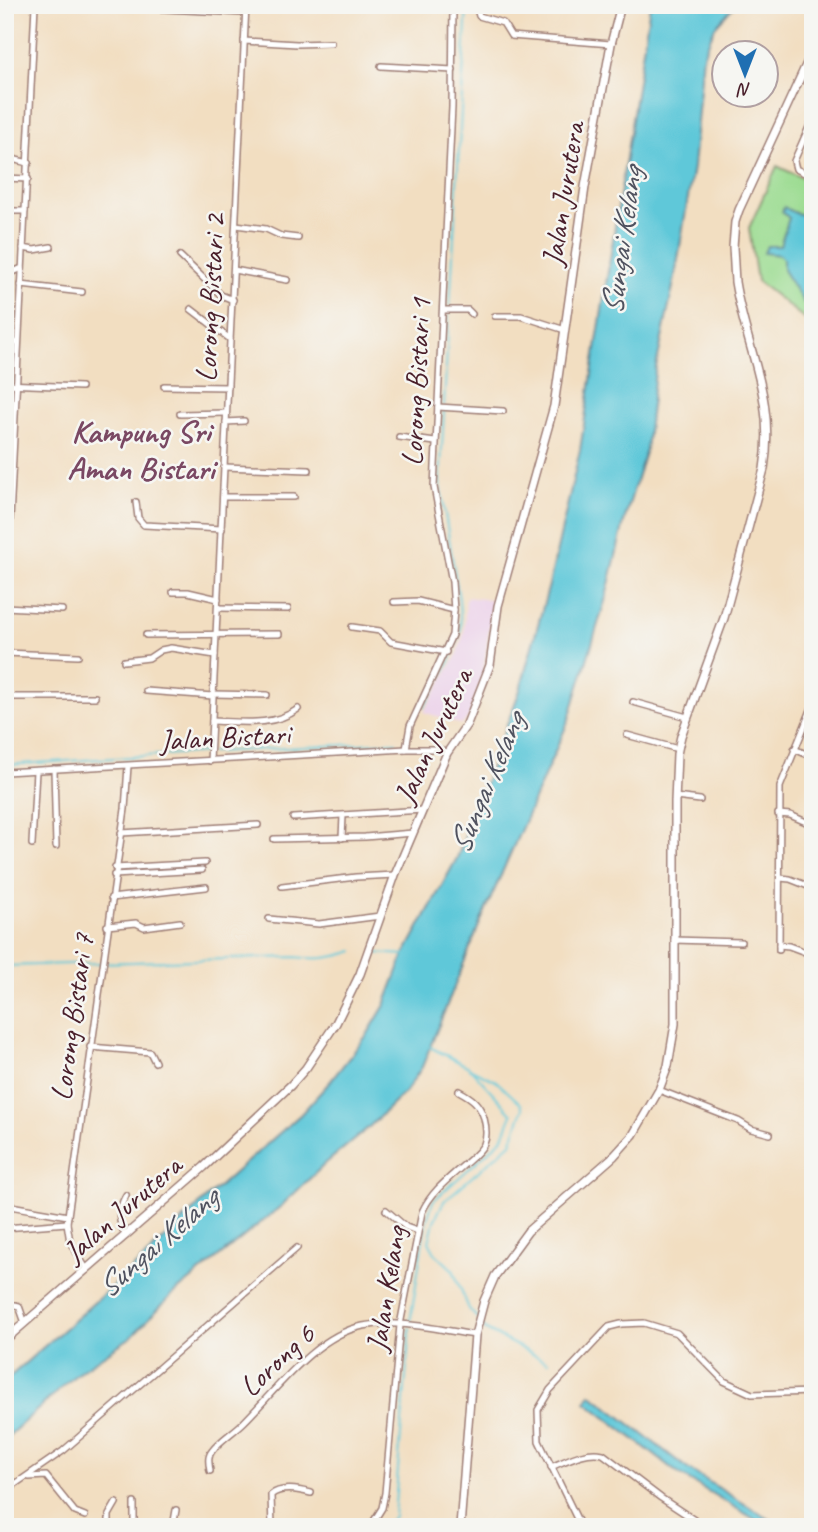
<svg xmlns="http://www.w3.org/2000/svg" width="818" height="1532" font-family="Caveat,sans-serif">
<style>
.built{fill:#ecd1ea}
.green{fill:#9cdc92;stroke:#737e5e;stroke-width:2}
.water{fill:#5ec8d9;stroke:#547482;stroke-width:2}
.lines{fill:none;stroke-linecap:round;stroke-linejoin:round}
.stream{stroke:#5ec8d9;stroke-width:2}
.minor-casing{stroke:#9e7e76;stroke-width:8}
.tertiary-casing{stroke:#9e7e76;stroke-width:10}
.minor{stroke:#fff;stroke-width:5}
.tertiary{stroke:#fff;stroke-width:7}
.labels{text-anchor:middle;stroke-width:5;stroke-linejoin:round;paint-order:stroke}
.street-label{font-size:30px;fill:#4a1f2b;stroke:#f6f6f2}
.water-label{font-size:32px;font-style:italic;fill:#50525f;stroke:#f6f6f2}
.neighbourhood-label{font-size:32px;font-weight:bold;fill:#7a4863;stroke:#f6f6f2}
</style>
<rect width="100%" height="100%" fill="#f6f6f2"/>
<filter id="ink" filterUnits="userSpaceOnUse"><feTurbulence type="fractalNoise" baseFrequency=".0143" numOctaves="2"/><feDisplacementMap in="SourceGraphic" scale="14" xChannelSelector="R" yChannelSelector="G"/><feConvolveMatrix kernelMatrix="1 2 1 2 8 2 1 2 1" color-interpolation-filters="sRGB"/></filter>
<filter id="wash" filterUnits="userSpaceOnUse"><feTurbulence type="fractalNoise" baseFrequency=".00686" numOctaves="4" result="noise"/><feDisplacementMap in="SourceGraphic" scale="28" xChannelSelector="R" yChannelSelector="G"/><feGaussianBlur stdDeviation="1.57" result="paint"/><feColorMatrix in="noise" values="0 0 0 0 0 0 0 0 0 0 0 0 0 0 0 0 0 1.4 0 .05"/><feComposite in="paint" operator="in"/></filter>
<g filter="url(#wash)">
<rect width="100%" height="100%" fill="#f2dec1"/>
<polygon class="built" points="466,597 493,600 483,673 469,716 462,725 424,712 458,653 464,632"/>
<polygon class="green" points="777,166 813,183 813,322 810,323 757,281 749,228"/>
<g class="water">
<polygon points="650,5 735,5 715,27 703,55 693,167 675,277 655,372 646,449 625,518 605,601 568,722 480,923 422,1067 406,1091 369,1127 326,1163 281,1206 171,1296 131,1337 81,1370 5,1439 5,1381 140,1262 205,1199 301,1114 329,1083 367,1035 385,1005 404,955 457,858 520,690 549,585 580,450"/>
<polygon points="784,207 793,212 813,218 813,307 808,306 804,303 783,270 783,259 780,255 764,253 767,246 780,246 789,218 782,212"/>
<polygon points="591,1394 688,1469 782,1527 768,1527 679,1474 586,1402"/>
</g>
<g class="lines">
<g class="stream">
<polyline points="450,308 467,5"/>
<polyline points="444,405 449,313"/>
<polyline points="424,707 450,661 461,630 459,600 440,483 444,411"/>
<polyline points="212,752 396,742"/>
<polyline points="5,765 207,752"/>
<polyline points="376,953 406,955"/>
<path d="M5,966L295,957C318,960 333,958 354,951"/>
<polyline points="471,1069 496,1081 521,1104 523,1109 511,1143 444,1201 434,1221 429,1242 435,1253 453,1270 469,1309 477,1318"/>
<polyline points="410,1323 425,1227 433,1201 502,1139 512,1114 469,1067 430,1047"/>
<polyline points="480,1323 486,1330 548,1362"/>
<polyline points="386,1527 394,1516 410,1328"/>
</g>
</g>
</g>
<g filter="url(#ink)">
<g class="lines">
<g class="minor-casing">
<g id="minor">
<polyline points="476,5 479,16 503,23 511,36 611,44"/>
<polyline points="145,8 245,13"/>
<polyline points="244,41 297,44 331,43"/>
<polyline points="381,66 453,70"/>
<polyline points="813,118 794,161 796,169 813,177"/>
<polyline points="5,151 16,160 29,163"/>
<polyline points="5,178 28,179"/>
<polyline points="5,211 25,211"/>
<polyline points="236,225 266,229 281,236 298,238"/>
<polyline points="23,248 34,250 51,247"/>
<polyline points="180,256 221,295 233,300"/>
<polyline points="234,270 287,280"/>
<polyline points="5,280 11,273 22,268"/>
<polyline points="21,285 82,292"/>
<polyline points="191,309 230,339"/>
<polyline points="444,310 468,310 472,314"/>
<polyline points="495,316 521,316 565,330"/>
<polyline points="5,341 18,343"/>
<polyline points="5,384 81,387"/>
<polyline points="164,386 228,387"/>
<polyline points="438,407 503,411"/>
<polyline points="180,414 226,413"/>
<polyline points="226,422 244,421"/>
<polyline points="399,437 435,442"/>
<polyline points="224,467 309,470"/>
<polyline points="223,497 294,497"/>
<polyline points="136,502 138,518 144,525 222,529"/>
<polyline points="173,592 188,592 218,599"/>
<polyline points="394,602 418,601 454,610"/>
<polyline points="5,607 62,610"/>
<polyline points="218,608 288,609"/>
<polyline points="5,622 35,5"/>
<polyline points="352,627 380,631 391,642 446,652"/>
<polyline points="146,635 279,634"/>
<polyline points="5,653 78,656"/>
<polyline points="124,661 149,658 161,650 171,648 215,655"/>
<polyline points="146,691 213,696"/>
<polyline points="213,694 267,695"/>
<polyline points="5,697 95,697"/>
<polyline points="633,702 687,717"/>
<path d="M212,721C242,722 273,727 298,709"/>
<polyline points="627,735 678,749"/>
<polyline points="406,749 410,726 452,635 454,610 452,582 434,487 452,107 453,5"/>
<polyline points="794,749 813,757"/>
<polyline points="210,761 246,5"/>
<polyline points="54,769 56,846"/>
<polyline points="5,772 406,749 439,749 447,753"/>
<polyline points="675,797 700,800"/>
<polyline points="778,814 790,815 813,825"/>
<polyline points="293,818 423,810"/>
<polyline points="121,833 258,825"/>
<polyline points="342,838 343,816"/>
<polyline points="274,839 365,837 413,833"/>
<polyline points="32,844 36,771"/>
<polyline points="115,868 205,863"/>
<polyline points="114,875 202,870"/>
<polyline points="780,878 790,879 813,888"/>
<polyline points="282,886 356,877 395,875"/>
<polyline points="111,898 206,887"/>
<polyline points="269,919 319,924 380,916"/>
<polyline points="107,926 136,923 144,927 180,922"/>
<polyline points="674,940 741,942"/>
<polyline points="779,945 789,946 813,955"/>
<polyline points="779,950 780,787 813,705"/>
<polyline points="90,1047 150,1052 155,1062"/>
<polyline points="659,1090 738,1121 751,1129 770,1134"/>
<polyline points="5,1205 68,1216"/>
<polyline points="386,1210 406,1227 417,1231"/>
<polyline points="5,1228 67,1223"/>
<path d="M126,1236C117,1221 118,1210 126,1195"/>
<polyline points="87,1270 70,1242 67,1223 125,809 128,766"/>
<polyline points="15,1305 19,1306 25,1323"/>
<path d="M551,1467C568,1460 585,1450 603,1454L661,1498L705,1527"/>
<path d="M210,1471C209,1464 207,1457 212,1451C220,1440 234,1432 244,1422C276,1390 316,1335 363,1326C399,1319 440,1330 475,1335"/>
<polyline points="29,1477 46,1476 75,1512 85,1516"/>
<polyline points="5,1491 63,1451 297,1248"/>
<polyline points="134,1503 134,1527"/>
<polyline points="109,1527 109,1515 116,1503"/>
<polyline points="173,1527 176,1510"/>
<path d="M272,1527L271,1495C281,1486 299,1490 311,1493"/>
<path d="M370,1527L382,1508L385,1493L400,1325L422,1212C431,1192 448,1179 465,1164C472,1158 480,1152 484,1144C487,1137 486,1126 484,1118C479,1103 472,1098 459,1091"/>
<polyline points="581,1527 539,1441 538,1410 550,1390 609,1327 621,1324 644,1323 677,1333 724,1381 752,1394 811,1392 811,1229"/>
</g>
</g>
<g class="tertiary-casing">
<g id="tertiary">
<polyline points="5,1340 204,1167 291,1085 306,1068 336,1023 360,974 395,875 447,753 467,724 490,665 498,606 554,406 585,187 611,44 621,5"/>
<path d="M460,1527L475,1335L484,1301L495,1276L528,1231L614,1156L633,1135L659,1090L668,1066L675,1024V802L677,754L681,736L724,618L764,469C776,397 746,350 735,282L733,247L735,222L739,210L813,50"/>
</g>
</g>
<use href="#minor" class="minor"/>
<use href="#tertiary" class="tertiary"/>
</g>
</g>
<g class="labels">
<g class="street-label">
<text transform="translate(563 194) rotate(-81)" y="10">Jalan Jurutera</text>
<text transform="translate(210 298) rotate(-87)" y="10">Lorong Bistari 2</text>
<text transform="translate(416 382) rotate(-87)" y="10">Lorong Bistari 1</text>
<text transform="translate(433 736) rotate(-65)" y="10">Jalan Jurutera</text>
<text transform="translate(225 737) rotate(-3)" y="10">Jalan Bistari</text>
<text transform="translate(72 1017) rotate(-82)" y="10">Lorong Bistari 7</text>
<text transform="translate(122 1209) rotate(-41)" y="10">Jalan Jurutera</text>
<text transform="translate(386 1289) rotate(-81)" y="10">Jalan Kelang</text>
<text transform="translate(277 1360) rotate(-43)" y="10">Lorong 6</text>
</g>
<g class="water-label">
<text transform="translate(621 241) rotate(-82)" y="11">Sungai Kelang</text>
<text transform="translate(486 783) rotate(-67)" y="11">Sungai Kelang</text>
<text transform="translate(157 1242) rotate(-41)" y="11">Sungai Kelang</text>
</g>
<g class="neighbourhood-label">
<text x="141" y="442">Kampung Sri<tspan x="141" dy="37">Aman Bistari</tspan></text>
</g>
</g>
<rect width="818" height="1532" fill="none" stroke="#f6f6f2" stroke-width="28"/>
<g transform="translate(745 74) rotate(180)"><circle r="33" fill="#f6f6f2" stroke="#b1a0a2" stroke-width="2"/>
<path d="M0-5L12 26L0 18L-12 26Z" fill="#1f6fb2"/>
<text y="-10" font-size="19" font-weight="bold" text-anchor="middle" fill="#4a1f2b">N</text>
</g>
</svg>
